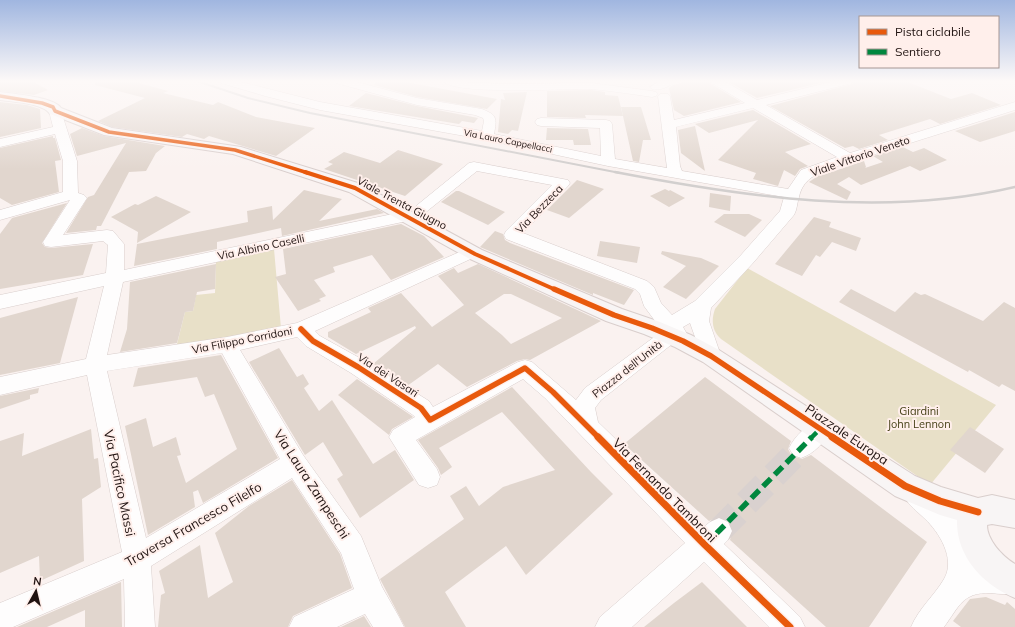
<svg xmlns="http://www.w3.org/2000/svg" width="1015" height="627" font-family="Mulish,sans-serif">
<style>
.green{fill:#e8e0c8}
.building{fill:#e1d6ce;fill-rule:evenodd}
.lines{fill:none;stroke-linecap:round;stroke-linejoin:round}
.street-tunnel{stroke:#d9d1cf;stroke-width:26;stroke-dasharray:26 13;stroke-linecap:butt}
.street-casing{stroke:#d9cecc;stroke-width:1}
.secondary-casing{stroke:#d9cecc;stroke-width:2}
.street{fill:#fefdfd;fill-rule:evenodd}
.secondary{fill:#f8f5f5;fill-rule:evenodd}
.rail-far1{stroke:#d2cfce;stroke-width:2}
.rail{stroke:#d2cfce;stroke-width:2.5}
.quiet-far1{stroke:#00873e;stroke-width:4.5;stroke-dasharray:8 4.5;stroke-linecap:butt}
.quiet{stroke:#00873e;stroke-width:5.5;stroke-dasharray:11 5.5;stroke-linecap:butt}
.cycleway-far3-casing{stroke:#ffefeb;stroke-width:5}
.cycleway-far2-casing{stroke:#ffefeb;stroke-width:6}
.cycleway-far1-casing{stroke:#ffefeb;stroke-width:8}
.cycleway-casing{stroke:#ffefeb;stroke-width:10}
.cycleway-far3{stroke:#e8590c;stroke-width:3.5}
.cycleway-far2{stroke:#e8590c;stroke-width:4}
.cycleway-far1{stroke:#e8590c;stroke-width:5.5}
.cycleway{stroke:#e8590c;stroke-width:7}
.labels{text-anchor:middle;stroke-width:4;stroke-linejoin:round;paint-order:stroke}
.far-street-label{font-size:9px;fill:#201311;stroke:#ffefeb}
.street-label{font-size:11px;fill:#201311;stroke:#ffefeb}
.park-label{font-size:11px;fill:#464017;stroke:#ffefeb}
.near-street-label{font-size:13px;fill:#201311;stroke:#ffefeb}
</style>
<rect width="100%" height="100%" fill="#faf2f0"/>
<g class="green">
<polygon points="274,249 281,328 176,348 185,312 193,311 196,295 215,293 216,262"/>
<path d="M747,268L996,405L930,485L721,339C712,331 711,320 715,309Z"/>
</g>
<g class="building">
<polygon points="0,81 32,81 48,90 34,95 0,91"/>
<polygon points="96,81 132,81 168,91 163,93 213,105 218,102 256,117 315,128 276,156 209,136 204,139 187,134 182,137 112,127 98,121 145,98 95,85"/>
<polygon points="377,81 400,81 497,99 487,109 417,97 374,85"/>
<polygon points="690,81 709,81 711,84 741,102 684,116 674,110 669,88 673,85"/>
<polygon points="727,81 829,81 757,98"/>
<polygon points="855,81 905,81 951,99 972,93 1001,105 940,124 930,119 879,135 888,140 859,149 853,146 845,148 770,106 852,84"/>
<polygon points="591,90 605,92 605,95 618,96 623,116 585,115 586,118 547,117 547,91"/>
<polygon points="527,92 518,131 512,130 508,134 498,132 501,99 505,100 503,93"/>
<polygon points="366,93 417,106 478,118 474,123 462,121 459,124 349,106"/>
<polygon points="0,102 27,105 40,109 41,128 0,137"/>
<polygon points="621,107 641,107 651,140 643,140 639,162 633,161"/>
<polygon points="753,110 811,144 785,152 808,166 800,169 795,176 784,170 778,186 753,179 756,173 718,160 758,120 709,133 695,124"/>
<polygon points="1015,112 1015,131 980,142 955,131"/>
<polygon points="695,126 705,171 681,153 678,130"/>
<polygon points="82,128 104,136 165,146 156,153 146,171 129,172 101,226 97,226 96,230 66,233 88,197 94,195 126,143 77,156 70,134"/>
<polygon points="547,128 588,129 591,145 574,145 573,140 546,140"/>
<polygon points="53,136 53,138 55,138 61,160 55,161 59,192 12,205 0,198 0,148"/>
<polygon points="903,147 913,152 924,148 947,160 920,171 910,166 861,185 849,177 837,184 851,192 847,200 809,182 821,174 823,175 864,161 866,167 865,168 883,162 873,156"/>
<polygon points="398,150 443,164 405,196 324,169 333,164 328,162 344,152 380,163"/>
<polygon points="577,180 604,189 569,218 547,210"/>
<polygon points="665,189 669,191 670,190 685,198 669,207 650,196"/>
<polygon points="304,190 342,199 319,221 377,209 384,213 282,236 281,228 217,242 217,249 134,266 137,244 248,222 247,211 272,206 273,220"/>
<polygon points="456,191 459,191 505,212 488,225 441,202"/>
<polygon points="710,193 731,196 730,211 709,207"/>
<polygon points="156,196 191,212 137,243 138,232 111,217 135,204 138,205"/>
<polygon points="67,203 42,243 45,247 51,248 93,244 83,275 0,289 0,234 12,218"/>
<polygon points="724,214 749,214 762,220 745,237 714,222"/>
<polygon points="814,217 831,222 829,227 861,238 856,251 832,242 820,257 816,255 802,276 775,264"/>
<polygon points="401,224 424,236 444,257 391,280 372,255 333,267 335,272 314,280 326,296 319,299 321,301 298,311 275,277 286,274 283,249"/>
<polygon points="495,231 503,234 505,240 510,243 634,290 624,305 593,293 593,295 480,247"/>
<polygon points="600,241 640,247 637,263 597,256"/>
<polygon points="662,251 701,258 719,266 686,299 663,287 686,266 661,254"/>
<polygon points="216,264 215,289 197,292 193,311 185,312 177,343 120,352 127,329 130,282"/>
<path d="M478,264L601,321L530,360L525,359L517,361L467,387L438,364L407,386L373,364L416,328L415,326L356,354L328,337V332L371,312L368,308L401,293L432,327L464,305L438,276L454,268L458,273ZM504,294H511L562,318L511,344L502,335L475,313Z"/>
<polygon points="851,289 895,312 915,292 921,295 925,294 983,321 1004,302 1015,308 1015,391 1002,384 999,387 969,370 968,372 839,302"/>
<polygon points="78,297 60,363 0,375 0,318"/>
<polygon points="279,348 297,377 303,374 309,384 304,388 319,411 332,400 373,464 395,450 414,480 360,518 337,479 343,475 323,442 305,455 249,362"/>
<polygon points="221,355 278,458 203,503 198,490 193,492 195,507 148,535 125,426 146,418 153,447 176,437 181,455 177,456 186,483 237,449 214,394 205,397 197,377 133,387 138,368"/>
<polygon points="705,377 791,441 788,449 792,456 802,459 811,455 927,542 869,627 826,627 730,540 733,530 729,521 718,517 709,521 624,444"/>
<polygon points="357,379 412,416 413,417 392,429 389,435 338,395"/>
<polygon points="512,387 591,472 613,494 526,575 506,546 445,592 466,627 405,627 380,579 464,519 450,496 466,486 479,506 503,487 555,470 502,412 439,448 452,467 441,475 438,468 418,440"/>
<polygon points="39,388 38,393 30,395 30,399 0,409 0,396"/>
<polygon points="970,427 1004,449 985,473 950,450"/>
<polygon points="91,429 94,459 98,458 101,487 82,499 84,561 40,581 39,556 0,573 0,441 24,433 22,456"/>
<polygon points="292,480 340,554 352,588 293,616 288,627 158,627 161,595 165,593 159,571 200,545 208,598 233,582 215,533 249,506"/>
<polygon points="121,582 122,627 85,627 85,610 47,627 17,627"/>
<polygon points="702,582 747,627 644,627 674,603"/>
<polygon points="986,597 1005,605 1007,602 1015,609 1015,627 961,627 953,621 970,599"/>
<polygon points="364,616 371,627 341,627"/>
</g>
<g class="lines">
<polyline class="street-tunnel" points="719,531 801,448"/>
<g class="street-casing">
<g id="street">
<path d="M219,81H237L320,102L482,131L484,121L483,118L475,115L417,105L336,83L334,81H353L417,98L482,109C497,115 497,118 494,134L601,156L600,128L541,126L537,125L535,122L537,119L541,118L606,120L610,121L612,124L615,159L667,168L658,96L660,94H668L670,96L674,120L745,103L712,83L710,81H724L757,100L835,81H854L852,83L766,105L850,153L1015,102V110L831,168C816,174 803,179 799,197C797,203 797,210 794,215L753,263L711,308L709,321L721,356L718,362L711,364L704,362L690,323L683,327L687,334L684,339L676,341L601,400L595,408L598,422L705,526L710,522L719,518L728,522L732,531L728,540L724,544L800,617L805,627H769L704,562L632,627H595L600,617L685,543L545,398L523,379L416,440L437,469L440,477L437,485L428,488L419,485L389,437L393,430L415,417L413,415L351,373L306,346L297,337L240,350L303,455L361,536L382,587L399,617L404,627H373L365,614L337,627H289L294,617L354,589L341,553L292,478L151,566L155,627H125L124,579L13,627H0V603L122,552L87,375L0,395V377L86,359L104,286L0,309V295L106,273L108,245L103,241L51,247L45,246L43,242L70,200L0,220V210L63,192V161L55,134L0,147V139L53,127L49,111L51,108H59L61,111L77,161L78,193L84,195L87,198L63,235L107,230L113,231L124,244V270L407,211L413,213L415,216L413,219L407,221L123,282L107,355L227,337L297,323L471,247L477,248L479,252L477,256L315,331L320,336L365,361L429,401L433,407L518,362L525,360L532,362L576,400L585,388L657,335L645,333L642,328L645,323L655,321L644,306L640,294L635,289L506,239L504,235L506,231L552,185L477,171L426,212L421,214L416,212L413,209L416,206L469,163L474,162L568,180L570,183L568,186L523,233L647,281L654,287L661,303L672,315L695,301L741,255L780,211L784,197L608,166L487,140L320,110L265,96L221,83ZM753,108L837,157L801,170L788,189L682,171L680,166L676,127ZM222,353L280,459L146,538L107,371Z"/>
<path d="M443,81L502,84L591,83L652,91L656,92L658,94L656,96L652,97C632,94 612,91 591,89C568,88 455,96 443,81Z"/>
<path d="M660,81H675C670,87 659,91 652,89L650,87Z"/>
<path d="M820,419L828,422L831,429C826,441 814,454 801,458L793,455L789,448C795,436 807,424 820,419Z"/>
<path d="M917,484C936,491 956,513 966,530C971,541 973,554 976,566H1010L1015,568V592C1007,595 999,594 991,593C962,592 959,607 944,627H911C919,608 934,596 944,579C956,559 939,532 925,519C917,511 909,506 904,496L908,488Z"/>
</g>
</g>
<g class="secondary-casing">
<path id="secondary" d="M0,92C14,94 54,97 61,108L112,128L241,147L361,184L482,250L622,309L660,322L691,335L719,350L915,476L941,487L978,498L992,495L1015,500V528L992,524L987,525C987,540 1002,556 1015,564V598C983,585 956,556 957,520L940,515L895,496L703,362L675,347L644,334L606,321L468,258L349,192L233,154L104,135L50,114C43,103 13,102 0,100Z"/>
</g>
<use href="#street" class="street"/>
<use href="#secondary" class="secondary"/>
<polyline class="rail-far1" points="197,81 248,98 310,113 620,173"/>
<path class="rail" d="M615,172C745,197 884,218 1015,187"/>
<polyline class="quiet-far1" points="811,438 820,429"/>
<polyline class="quiet" points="705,545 812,437"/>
<g class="cycleway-far3-casing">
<polyline id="cycleway-far3" points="0,96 42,103 53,107 55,111 109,132 235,150 308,173"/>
</g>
<g class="cycleway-far2-casing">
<polyline id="cycleway-far2" points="305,172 355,188 475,254 556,290"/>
</g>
<g class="cycleway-far1-casing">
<g id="cycleway-far1">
<polyline points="554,289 614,315 652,328 683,341 711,356 834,438"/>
<polyline points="301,329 313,341 358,367 421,408 430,420 525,368 553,392 599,438"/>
</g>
</g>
<g class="cycleway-casing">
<g id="cycleway">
<polyline points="598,437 705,545 790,627"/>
<polyline points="832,437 905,486 940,501 978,512"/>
</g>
</g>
<use href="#cycleway-far3" class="cycleway-far3"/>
<use href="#cycleway-far2" class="cycleway-far2"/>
<use href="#cycleway-far1" class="cycleway-far1"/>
<use href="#cycleway" class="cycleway"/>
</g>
<linearGradient id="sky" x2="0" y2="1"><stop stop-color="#a0b6e0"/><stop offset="0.48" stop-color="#fdf9f8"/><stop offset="1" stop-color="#fdf9f8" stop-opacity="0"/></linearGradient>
<rect width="1015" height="169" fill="url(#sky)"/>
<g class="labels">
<g class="far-street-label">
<text transform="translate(508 141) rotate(11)" y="3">Via Lauro Cappellacci</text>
</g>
<g class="street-label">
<text transform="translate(860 156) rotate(-19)" y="4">Viale Vittorio Veneto</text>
<text transform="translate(402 203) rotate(28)" y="4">Viale Trenta Giugno</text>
<text transform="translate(539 209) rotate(-46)" y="4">Via Bezzeca</text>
<text transform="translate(261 247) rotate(-12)" y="4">Via Albino Caselli</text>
<text transform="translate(242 340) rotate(-11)" y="4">Via Filippo Corridoni</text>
<text transform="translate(627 369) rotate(-38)" y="4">Piazza dell'Unità</text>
<text transform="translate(388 375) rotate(33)" y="4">Via dei Vasari</text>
</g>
<g class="park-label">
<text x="919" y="415">Giardini<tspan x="919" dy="13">John Lennon</tspan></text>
</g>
<g class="near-street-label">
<text transform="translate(847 434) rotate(34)" y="5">Piazzale Europa</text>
<text transform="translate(120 483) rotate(78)" y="5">Via Pacifico Massi</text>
<text transform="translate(312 484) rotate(57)" y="5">Via Laura Zampeschi</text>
<text transform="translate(665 490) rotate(45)" y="5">Via Fernando Tambroni</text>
<text transform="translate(193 524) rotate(-30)" y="5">Traversa Francesco Filelfo</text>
</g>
</g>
<rect x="859" y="16" width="140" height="52" fill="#ffefeb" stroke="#a69794"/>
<rect x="867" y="29" width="20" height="6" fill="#e8590c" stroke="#a69794"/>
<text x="895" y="36" font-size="12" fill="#201311">Pista ciclabile</text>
<rect x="867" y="49" width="20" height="6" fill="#00873e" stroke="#a69794"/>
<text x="895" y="56" font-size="12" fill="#201311">Sentiero</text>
<g transform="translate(36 591) rotate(8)" stroke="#ffefeb" stroke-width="3" paint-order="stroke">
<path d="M0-3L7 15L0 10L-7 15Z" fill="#201311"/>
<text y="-6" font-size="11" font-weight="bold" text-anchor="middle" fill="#201311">N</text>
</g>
</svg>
